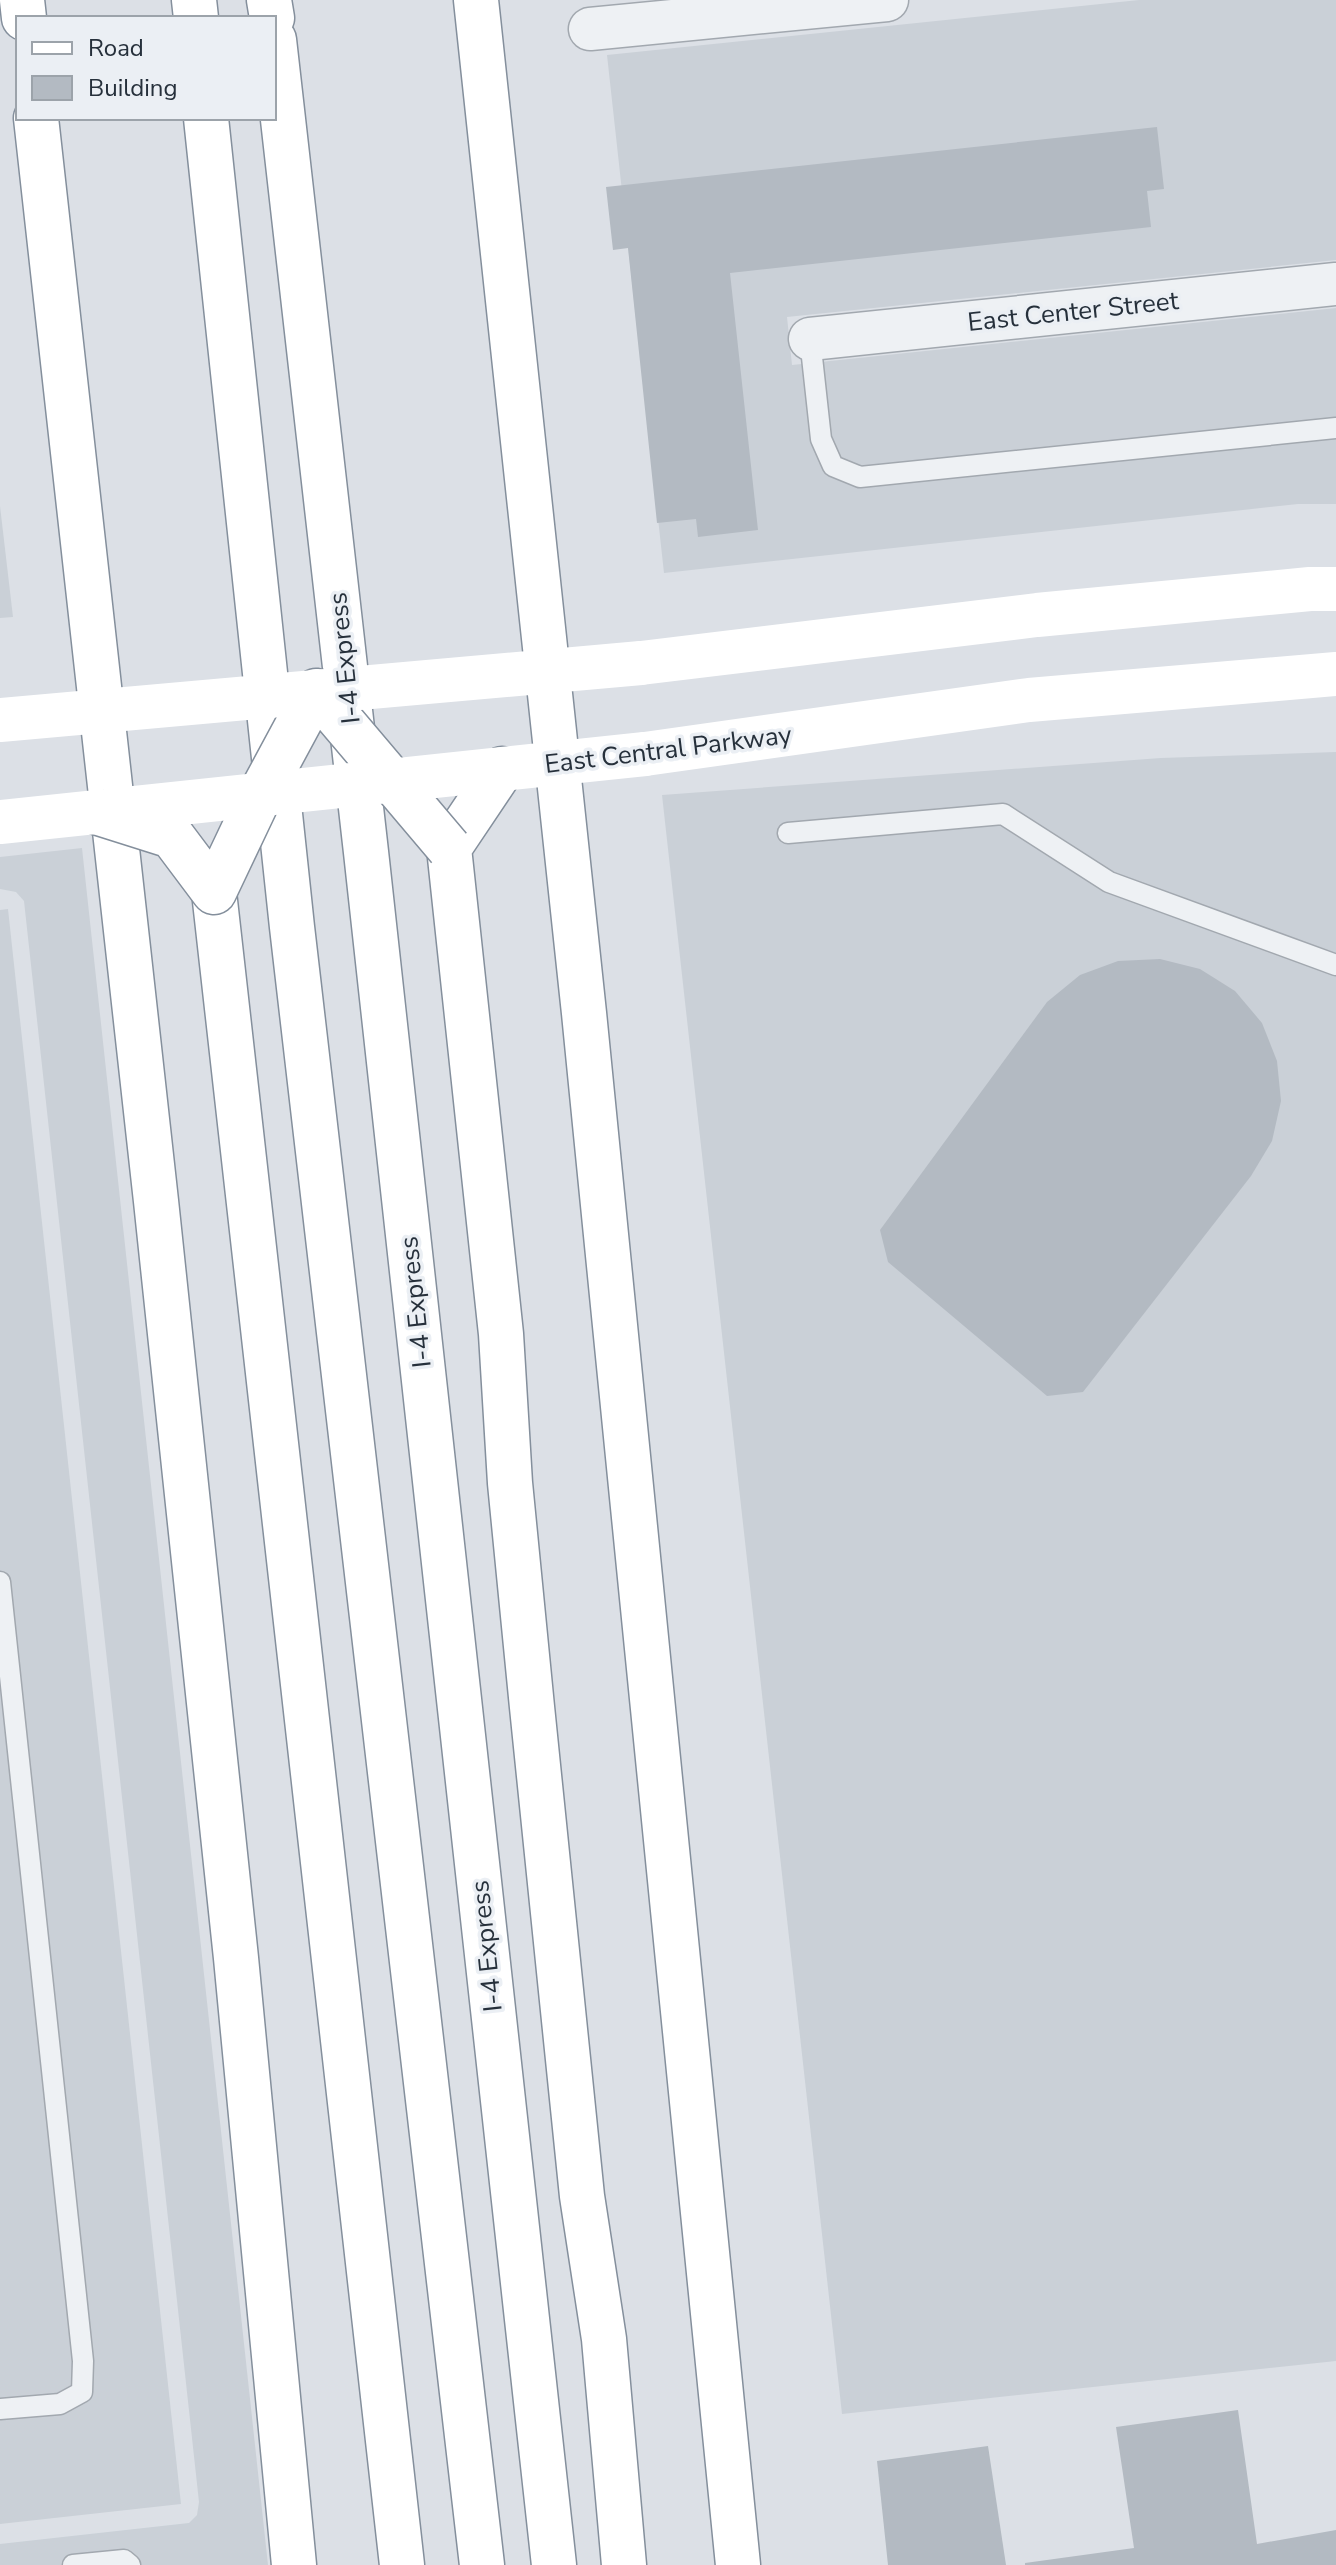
<svg xmlns="http://www.w3.org/2000/svg" width="1336" height="2565" font-family="'Nunito Sans',sans-serif">
<style>
.built{fill:#cad0d7}
.building{fill:#b3bac2}
.lines{fill:none;stroke-linecap:round;stroke-linejoin:round}
.service-casing{stroke:#a2a8af;stroke-width:23}
.minor-casing{stroke:#a2a8af;stroke-width:45}
.motorway-casing{stroke:#848f9c;stroke-width:47}
.service{stroke:#eef1f4;stroke-width:20}
.minor{stroke:#eef1f4;stroke-width:42}
.secondary{stroke:#fff;stroke-width:44}
.motorway{stroke:#fff;stroke-width:44}
.motorway-bridge-casing{stroke:#848f9c;stroke-width:47;stroke-linecap:butt}
.secondary-bridge{stroke:#fff;stroke-width:44}
.motorway-bridge{stroke:#fff;stroke-width:44}
.labels{text-anchor:middle;stroke-width:7;stroke-linejoin:round;paint-order:stroke}
.street-label{font-size:26px;fill:#26303b;stroke:#ebeff4}
</style>
<rect width="100%" height="100%" fill="#dce0e6"/>
<g class="built">
<polygon points="1139,0 1336,0 1336,260 787,317 792,365 1336,308 1336,504 1298,504 664,573 607,55"/>
<polygon points="0,506 13,617 0,618"/>
<polygon points="1336,752 1336,2361 842,2414 662,795 1161,758"/>
<polygon points="82,848 268,2565 0,2565 0,2544 189,2523 197,2515 199,2502 24,901 16,892 0,889 0,857"/>
<polygon points="8,909 181,2504 0,2524 0,910"/>
</g>
<g class="building">
<polygon points="1157,127 1164,189 1147,191 1151,227 730,273 758,530 698,537 696,519 657,523 628,248 613,250 606,187"/>
<polygon points="1160,959 1200,969 1235,991 1262,1023 1277,1061 1281,1101 1272,1141 1251,1176 1083,1392 1047,1396 888,1262 880,1230 1047,1002 1080,975 1118,961"/>
<polygon points="1238,2410 1257,2544 1336,2530 1336,2565 1025,2565 1025,2563 1134,2548 1116,2427"/>
<polygon points="988,2446 1006,2565 888,2565 877,2461"/>
</g>
<g class="lines">
<g class="service-casing">
<g id="service">
<polyline points="810,339 821,439 833,466 860,477 1336,428"/>
<polyline points="788,833 1003,814 1109,882 1336,965"/>
<polyline points="0,1582 83,2361 82,2392 60,2404 0,2409"/>
<polyline points="73,2565 124,2560 130,2565"/>
</g>
</g>
<g class="minor-casing">
<g id="minor">
<polyline points="590,29 887,0"/>
<polyline points="810,339 1336,284"/>
</g>
</g>
<g class="motorway-casing">
<g id="motorway">
<polyline points="22,0 24,18"/>
<polyline points="194,0 196,18"/>
<polyline points="269,0 272,18"/>
<polyline points="476,0 584,1013 738,2565"/>
<polyline points="274,40 366,852 554,2565"/>
<polyline points="36,118 156,1201 236,1958 294,2565"/>
<polyline points="206,118 292,927 482,2565"/>
<polyline points="502,769 449,848 501,1334 510,1483 532,1707 582,2196 604,2339 624,2565"/>
<polyline points="214,892 402,2565"/>
</g>
</g>
<use href="#service" class="service"/>
<use href="#minor" class="minor"/>
<g class="secondary">
<polyline points="641,663 1037,615 1310,589 1336,589"/>
<polyline points="645,754 1029,700 1336,674"/>
</g>
<use href="#motorway" class="motorway"/>
<g class="motorway-bridge-casing">
<polyline id="motorway-bridge" points="96,812 172,836 214,892 260,795 316,691 449,848"/>
</g>
<g class="secondary-bridge">
<polyline points="0,720 641,663"/>
<polyline points="0,822 645,754"/>
</g>
<use href="#motorway-bridge" class="motorway-bridge"/>
</g>
<g class="labels">
<g class="street-label">
<text transform="translate(1073 311) rotate(-6)" y="9">East Center Street</text>
<text transform="translate(344 658) rotate(-96)" y="9">I-4 Express</text>
<text transform="translate(668 749) rotate(-7)" y="9">East Central Parkway</text>
<text transform="translate(415 1302) rotate(-96)" y="9">I-4 Express</text>
<text transform="translate(486 1946) rotate(-96)" y="9">I-4 Express</text>
</g>
</g>
<rect x="16" y="16" width="260" height="104" fill="#ebeff4" stroke="#9ca3aa" stroke-width="2"/>
<rect x="32" y="42" width="40" height="12" fill="#ffffff" stroke="#9ca3aa" stroke-width="2"/>
<text x="88" y="56" font-size="24" fill="#26303b">Road</text>
<rect x="32" y="76" width="40" height="24" fill="#b3bac2" stroke="#9ca3aa" stroke-width="2"/>
<text x="88" y="96" font-size="24" fill="#26303b">Building</text>
</svg>
